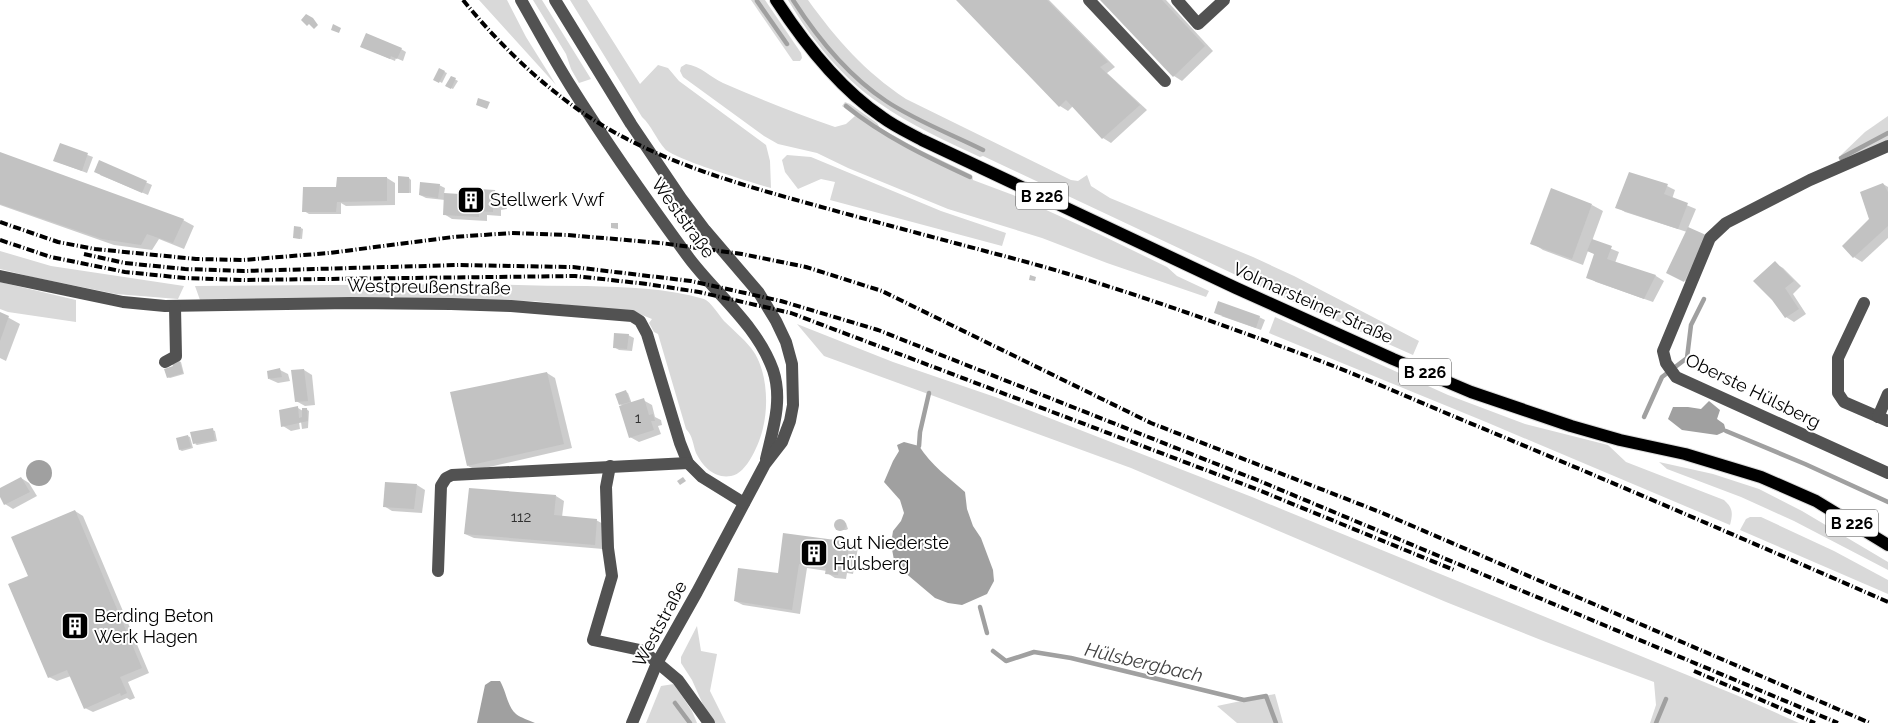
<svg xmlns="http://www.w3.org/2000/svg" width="1888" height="723" font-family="Raleway,sans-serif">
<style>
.green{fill:#d9d9d9}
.water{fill:#a0a0a0}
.shadow{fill:#0003}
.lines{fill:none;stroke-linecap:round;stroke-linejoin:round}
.stream{stroke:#a0a0a0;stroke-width:4.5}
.building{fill:#c2c2c2}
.major-casing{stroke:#dbdbdb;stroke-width:14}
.minor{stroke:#525252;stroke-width:12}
.major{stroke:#000;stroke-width:12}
.rail{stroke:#000;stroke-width:4;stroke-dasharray:8 2.5 1 2.5;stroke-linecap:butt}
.labels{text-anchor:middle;stroke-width:4;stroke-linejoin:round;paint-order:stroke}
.number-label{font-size:15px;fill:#303030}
.shield{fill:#fff;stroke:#4c4c4c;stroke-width:1}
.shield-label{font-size:16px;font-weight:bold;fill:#000}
.poi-label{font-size:18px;fill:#000;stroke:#fff;text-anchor:start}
.street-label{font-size:18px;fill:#000;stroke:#fff}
.water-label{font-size:19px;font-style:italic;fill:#414141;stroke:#fff}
</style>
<rect width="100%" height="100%" fill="#fff"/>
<g class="green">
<polygon points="479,0 507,0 526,37 556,85"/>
<polygon points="533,0 542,0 591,79 579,83 571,69 566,54"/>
<path d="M570,0H587L640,84L658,65L668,68L679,81L766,145L770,161L771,188C753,183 674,159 665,149C656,139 652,126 642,117Z"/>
<polygon points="751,0 765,0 801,53 802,58 800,61 793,61"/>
<path d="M788,0H808C837,40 864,71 906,99L1071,180L1078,181L1087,175L1091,186L1110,198L1253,257L1294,276L1419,341L1413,355L1287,299L983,156L980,157C946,141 910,125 879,103C841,77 811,39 788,0Z"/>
<path d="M686,64C701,66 710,77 723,83C760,99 797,114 835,127L846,124L855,116L842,106L845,102L850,104L877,123L880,128L918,149L972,175L973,180L1013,195L1099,234L1167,267L1177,276L1209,291L1206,297L1107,263L1042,238L948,209L848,168L817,153L778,144L764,136L683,77L680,71L681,67Z"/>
<polygon points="1888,116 1888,141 1844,159 1841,155 1865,132"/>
<polygon points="787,155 811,157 941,211 1006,233 1002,246 830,200 835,182 821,179 798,189 785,172 782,160"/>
<polygon points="0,251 51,266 184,286 178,299 116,294 32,277 0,269"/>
<polygon points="0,282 76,300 76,322 8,312 0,309"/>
<path d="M482,284C517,285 552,286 587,286C626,287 666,288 704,299C711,302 719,315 724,321C733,330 743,338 751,348C767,368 769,404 763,428C760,442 747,474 731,476C715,479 703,467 696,453C693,445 693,436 686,429L658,334L654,332L649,323L652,319L637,313L534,301L410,299L200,300L195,286Z"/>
<path d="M1275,317L1448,395L1525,424L1608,445L1626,462L1724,500C1733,508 1733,513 1730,525L1486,422L1269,333Z"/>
<polygon points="797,324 893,362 998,398 1252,497 1736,695 1799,723 1650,723 1656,705 1654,682 1546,642 1446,602 1131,468 824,356"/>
<polygon points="1659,462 1713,474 1759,489 1802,511 1888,562 1888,570 1794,521 1741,497 1667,469"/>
<polygon points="1750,517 1761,517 1834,551 1888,580 1888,594 1740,530 1746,519"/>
<polygon points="697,626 701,651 717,654 710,691 726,723 714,723 705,709 692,680 681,663 681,657"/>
<polygon points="674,684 692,711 697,723 646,723 661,686"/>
<polygon points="1275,694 1283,723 1237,723 1217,706"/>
</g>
<g class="water">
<polygon points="1709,401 1720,410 1717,419 1724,424 1726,431 1717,435 1682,430 1668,419 1673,407 1688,407 1701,409"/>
<path d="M904,442L919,446C931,465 949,478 965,492L967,509L973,526L981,538L993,570L994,581L987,594L962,605L948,603L935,598L903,571L894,560L891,544L893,531L901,521L904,513L900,500L884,482L893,461L899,451L897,445Z"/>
<circle cx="39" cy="473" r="13"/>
<path d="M491,681H500C506,691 508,708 516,714C521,718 529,720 535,723H477L485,685Z"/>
</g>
<g class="shadow">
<polygon points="957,0 1049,0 1115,67 1107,73 1147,110 1111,143 1103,138 1073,106 1068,111 1060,106"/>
<polygon points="1102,0 1166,0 1213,51 1182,81 1174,76"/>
<polygon points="367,49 401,49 406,52 403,61 396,58 395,61"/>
<polygon points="440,70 447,73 442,83 435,79"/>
<polygon points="451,77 458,81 453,89 447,86"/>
<polygon points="60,145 93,157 87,173 55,161"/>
<polygon points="0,153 183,220 194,226 184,249 159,239 152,250 114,245 0,205"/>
<polygon points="100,162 152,185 148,195 100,175"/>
<polygon points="387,178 395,183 395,205 346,206 341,203 341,214 309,214 304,211 336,189"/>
<polygon points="409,178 411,180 411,193 399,192"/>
<polygon points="1883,184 1888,187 1888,238 1862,262 1854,257"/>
<polygon points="439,185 445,188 444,194 477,196 495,192 503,196 507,209 501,210 501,216 487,215 487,221 452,219 444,214 445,200 426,198 420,195"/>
<polygon points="1667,186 1675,190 1672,199 1696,209 1688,228 1714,241 1690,283 1675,276 1687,232 1625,212 1617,207"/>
<polygon points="1592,205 1603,211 1592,241 1619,252 1615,263 1656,276 1664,281 1653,302 1596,282 1588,277 1595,254 1588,251 1583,265 1543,250 1532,243"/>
<polygon points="301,228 303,229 302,239 296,238"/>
<polygon points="1775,263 1783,268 1801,286 1793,294 1806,314 1794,322 1786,317"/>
<polygon points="0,313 20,324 6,361 0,358"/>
<polygon points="1221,316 1259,317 1265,320 1261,330"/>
<polygon points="628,335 634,338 632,351 619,350 614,347"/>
<polygon points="179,361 181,362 184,374 170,378 168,377"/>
<polygon points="280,370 288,374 290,381 278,383 269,379"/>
<polygon points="304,370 312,375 315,405 305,406 296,401"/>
<polygon points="547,373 555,378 572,448 476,470 468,466"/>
<polygon points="626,392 628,393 632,404 643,400 652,405 655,417 661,420 662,425 658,426 661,434 639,442 630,437 623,406 620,404"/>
<polygon points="298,408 303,411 306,409 309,411 308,428 302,429 301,422 299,422 300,429 291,431 283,426"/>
<polygon points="212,430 215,431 217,441 197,445 195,444"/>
<polygon points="187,436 190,437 193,448 182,451 180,450"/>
<polygon points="21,478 29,483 37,496 13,509 5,504 0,494 0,489"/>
<polygon points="417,485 425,490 422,513 392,511 384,506"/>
<polygon points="556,496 564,501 562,517 596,520 605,525 603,549 474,538 465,534"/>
<polygon points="75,511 83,516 149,673 128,682 135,698 130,700 127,698 93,712 85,708 71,676 57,681 49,677 29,576"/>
<polygon points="838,521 846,523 848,529 846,530 837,530 835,523"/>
<polygon points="784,535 849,544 858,548 853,574 847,573 846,579 835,578 827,573 827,571 807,568 800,614 743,605 735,601 779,575"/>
</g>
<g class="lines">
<g class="stream">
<path d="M793,0C818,39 847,75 886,101C916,121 951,134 983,150"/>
<polyline points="757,1 787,44"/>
<path d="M846,106C883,136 927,157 970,177"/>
<polyline points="1841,158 1888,133"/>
<polyline points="1644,417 1662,377 1687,358 1691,325 1704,299"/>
<polyline points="1726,431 1805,464 1888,502"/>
<polyline points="919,446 920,432 929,393"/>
<polyline points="980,607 987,633"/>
<polyline points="993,651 1006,661 1034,652 1071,658 1244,700 1266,696 1276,723"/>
<polyline points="675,703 690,723"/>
<polyline points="1656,723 1666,699"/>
</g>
</g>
<g class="building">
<polygon points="956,0 1047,0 1108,62 1100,67 1140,105 1102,139 1066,100 1059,107"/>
<polygon points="1100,0 1162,0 1205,46 1173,77"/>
<polygon points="306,14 313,18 318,25 314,29 309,24 307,26 301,20"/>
<polygon points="333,24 341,28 339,33 331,30"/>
<polygon points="366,33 402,48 397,59 391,56 390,59 360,47"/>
<polygon points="439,68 445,71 439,83 433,80"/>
<polygon points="451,76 456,78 451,89 445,86"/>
<polygon points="478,98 490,102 487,109 476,105"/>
<polygon points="60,143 88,153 82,171 53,161"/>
<polygon points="0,152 184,219 173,243 147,234 141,245 102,239 0,204"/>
<polygon points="99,160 147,181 142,193 94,172"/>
<polygon points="1629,172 1668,184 1664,194 1688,203 1678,229 1615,208"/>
<polygon points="398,176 409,177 409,193 398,193"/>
<polygon points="337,177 387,177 387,201 337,202 336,212 302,212 303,187 336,187"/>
<polygon points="420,182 440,184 438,198 419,195"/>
<polygon points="1883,183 1888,192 1888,226 1853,258 1842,246 1869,219 1860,192"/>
<polygon points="1551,188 1592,204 1572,259 1530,244"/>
<polygon points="478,189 495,190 499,205 493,206 493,212 479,211 479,217 443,215 444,193 476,195"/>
<polygon points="611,223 618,223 618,229 611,228"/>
<polygon points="294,226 301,227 300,239 293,238"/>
<polygon points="1688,227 1706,235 1684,282 1666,273"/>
<polygon points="1592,239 1612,246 1607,259 1656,275 1644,299 1586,278 1594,254 1587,251"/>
<polygon points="1775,261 1794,281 1785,288 1799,309 1785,318 1772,300 1753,281"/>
<polygon points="1030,275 1036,277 1035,281 1029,280"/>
<polygon points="1218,301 1260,316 1256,328 1214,313"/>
<polygon points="0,312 9,316 0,341"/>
<polygon points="614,333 629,334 627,349 613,348"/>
<polygon points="179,360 183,373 167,378 164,369 173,366 171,362"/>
<polygon points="280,368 282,377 268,379 267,371"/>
<polygon points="304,369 308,401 295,402 291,370"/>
<polygon points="547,372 564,444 467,466 450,392"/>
<polygon points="626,390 630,402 619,405 615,394"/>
<polygon points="644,398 649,415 653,414 655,421 651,421 654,430 629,438 619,406"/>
<polygon points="298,406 299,418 302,417 302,408 307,408 308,421 281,427 279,410"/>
<polygon points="213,428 215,440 193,444 190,432"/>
<polygon points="188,435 191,447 179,450 176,438"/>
<polygon points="21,477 30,492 4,505 0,497 0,488"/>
<polygon points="683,477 686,481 680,485 677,481"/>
<polygon points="385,482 417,484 414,509 383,507"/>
<polygon points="469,488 556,495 554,515 597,519 595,545 464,534"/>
<polygon points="75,510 142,668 120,677 127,693 121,696 120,693 84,709 67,670 48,678 8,584 28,576 11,537"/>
<circle cx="840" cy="525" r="6"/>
<polygon points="783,533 850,542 845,571 839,569 838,575 825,574 826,568 799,564 792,610 734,601 738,568 778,573"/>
</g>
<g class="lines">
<g class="major-casing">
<path id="major" d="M776,0C804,43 839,88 882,117C894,126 909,133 922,140L1236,288L1393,359L1471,392L1571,426L1620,440L1685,454L1761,477L1816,501L1888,545"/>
</g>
<g class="minor">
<path d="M521,0C537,28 553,58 570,85C607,144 648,202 689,258C716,294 757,325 773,370C783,400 773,429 766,459"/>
<polyline points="555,0 631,124 681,198 705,230 759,293 776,321 786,342 792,364 793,405 790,421 782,442 765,464 697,592 657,663 632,723"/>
<polyline points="1089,0 1165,81"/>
<polyline points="1177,0 1198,24 1224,0"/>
<polyline points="1888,146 1810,180 1726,223 1710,238 1663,351 1666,363 1676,377 1888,473"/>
<polyline points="0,276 123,302 165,306 351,303 451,304 511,306 632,316 640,321 647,334 680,443 688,463 702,477 744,503"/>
<polyline points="1864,303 1838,358 1838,393 1844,402 1888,421"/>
<polyline points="165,362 176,356 175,307"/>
<polyline points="1878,417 1888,394"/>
<polyline points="610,466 606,487 608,548 612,576 593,640 640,650 647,654 678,680 709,723"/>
<polyline points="438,571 441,486 446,478 452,475 688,463"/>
</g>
<use href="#major" class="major"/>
<g class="rail">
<path d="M463,0C498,43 537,81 583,113C648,157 724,180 800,201C868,220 936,238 1004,256C1108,283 1209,320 1310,357C1366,378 1421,403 1477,426C1614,483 1751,542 1888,602"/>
<polyline points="0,222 58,242 95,249 196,259 243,260 329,253 453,237 512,233 568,235 661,243 742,254 806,267 882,291 1151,423 1380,512 1870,723"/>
<polyline points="0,240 51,257 125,272 185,278 244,280 575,276 647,284 699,292 791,313 1256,489 1454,570"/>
<polyline points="84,254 125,263 185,269 244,271 459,265 573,267 691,281 781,301 878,330 1262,482 1838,723"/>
<polyline points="1694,671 1815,723"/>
</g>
</g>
<defs>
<g id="building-square" transform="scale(1.4375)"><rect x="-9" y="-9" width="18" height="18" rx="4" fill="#000" stroke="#fff"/><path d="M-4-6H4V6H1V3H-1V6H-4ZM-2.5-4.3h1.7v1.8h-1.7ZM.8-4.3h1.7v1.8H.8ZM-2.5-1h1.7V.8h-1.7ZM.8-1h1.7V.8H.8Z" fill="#fff"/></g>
</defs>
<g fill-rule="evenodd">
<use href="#building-square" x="471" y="200"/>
<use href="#building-square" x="814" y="553"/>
<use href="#building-square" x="75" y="626"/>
</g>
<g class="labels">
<g class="number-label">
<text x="638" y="423">1</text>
<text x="521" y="522">112</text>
</g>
<g class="shield">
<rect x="1016" y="182.5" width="52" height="27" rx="4"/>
<rect x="1399" y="358.5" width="52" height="27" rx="4"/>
<rect x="1826" y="509.5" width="52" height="27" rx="4"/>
</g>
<g class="shield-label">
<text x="1042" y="202">B 226</text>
<text x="1425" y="378">B 226</text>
<text x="1852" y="529">B 226</text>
</g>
<g class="poi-label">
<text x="490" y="206">Stellwerk Vwf</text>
<text x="833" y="549">Gut Niederste<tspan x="833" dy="21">Hülsberg</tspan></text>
<text x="94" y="622">Berding Beton<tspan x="94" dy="21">Werk Hagen</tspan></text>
</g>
<g class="street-label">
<text transform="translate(683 218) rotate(54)" y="6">Weststraße</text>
<text transform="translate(429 287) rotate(1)" y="6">Westpreußenstraße</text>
<text transform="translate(1313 303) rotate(24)" y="6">Volmarsteiner Straße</text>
<text transform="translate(1753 391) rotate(26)" y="6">Oberste Hülsberg</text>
<text transform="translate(660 624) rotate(-62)" y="6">Weststraße</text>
</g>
<g class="water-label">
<text transform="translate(1144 662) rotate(13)" y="7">Hülsbergbach</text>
</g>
</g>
</svg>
